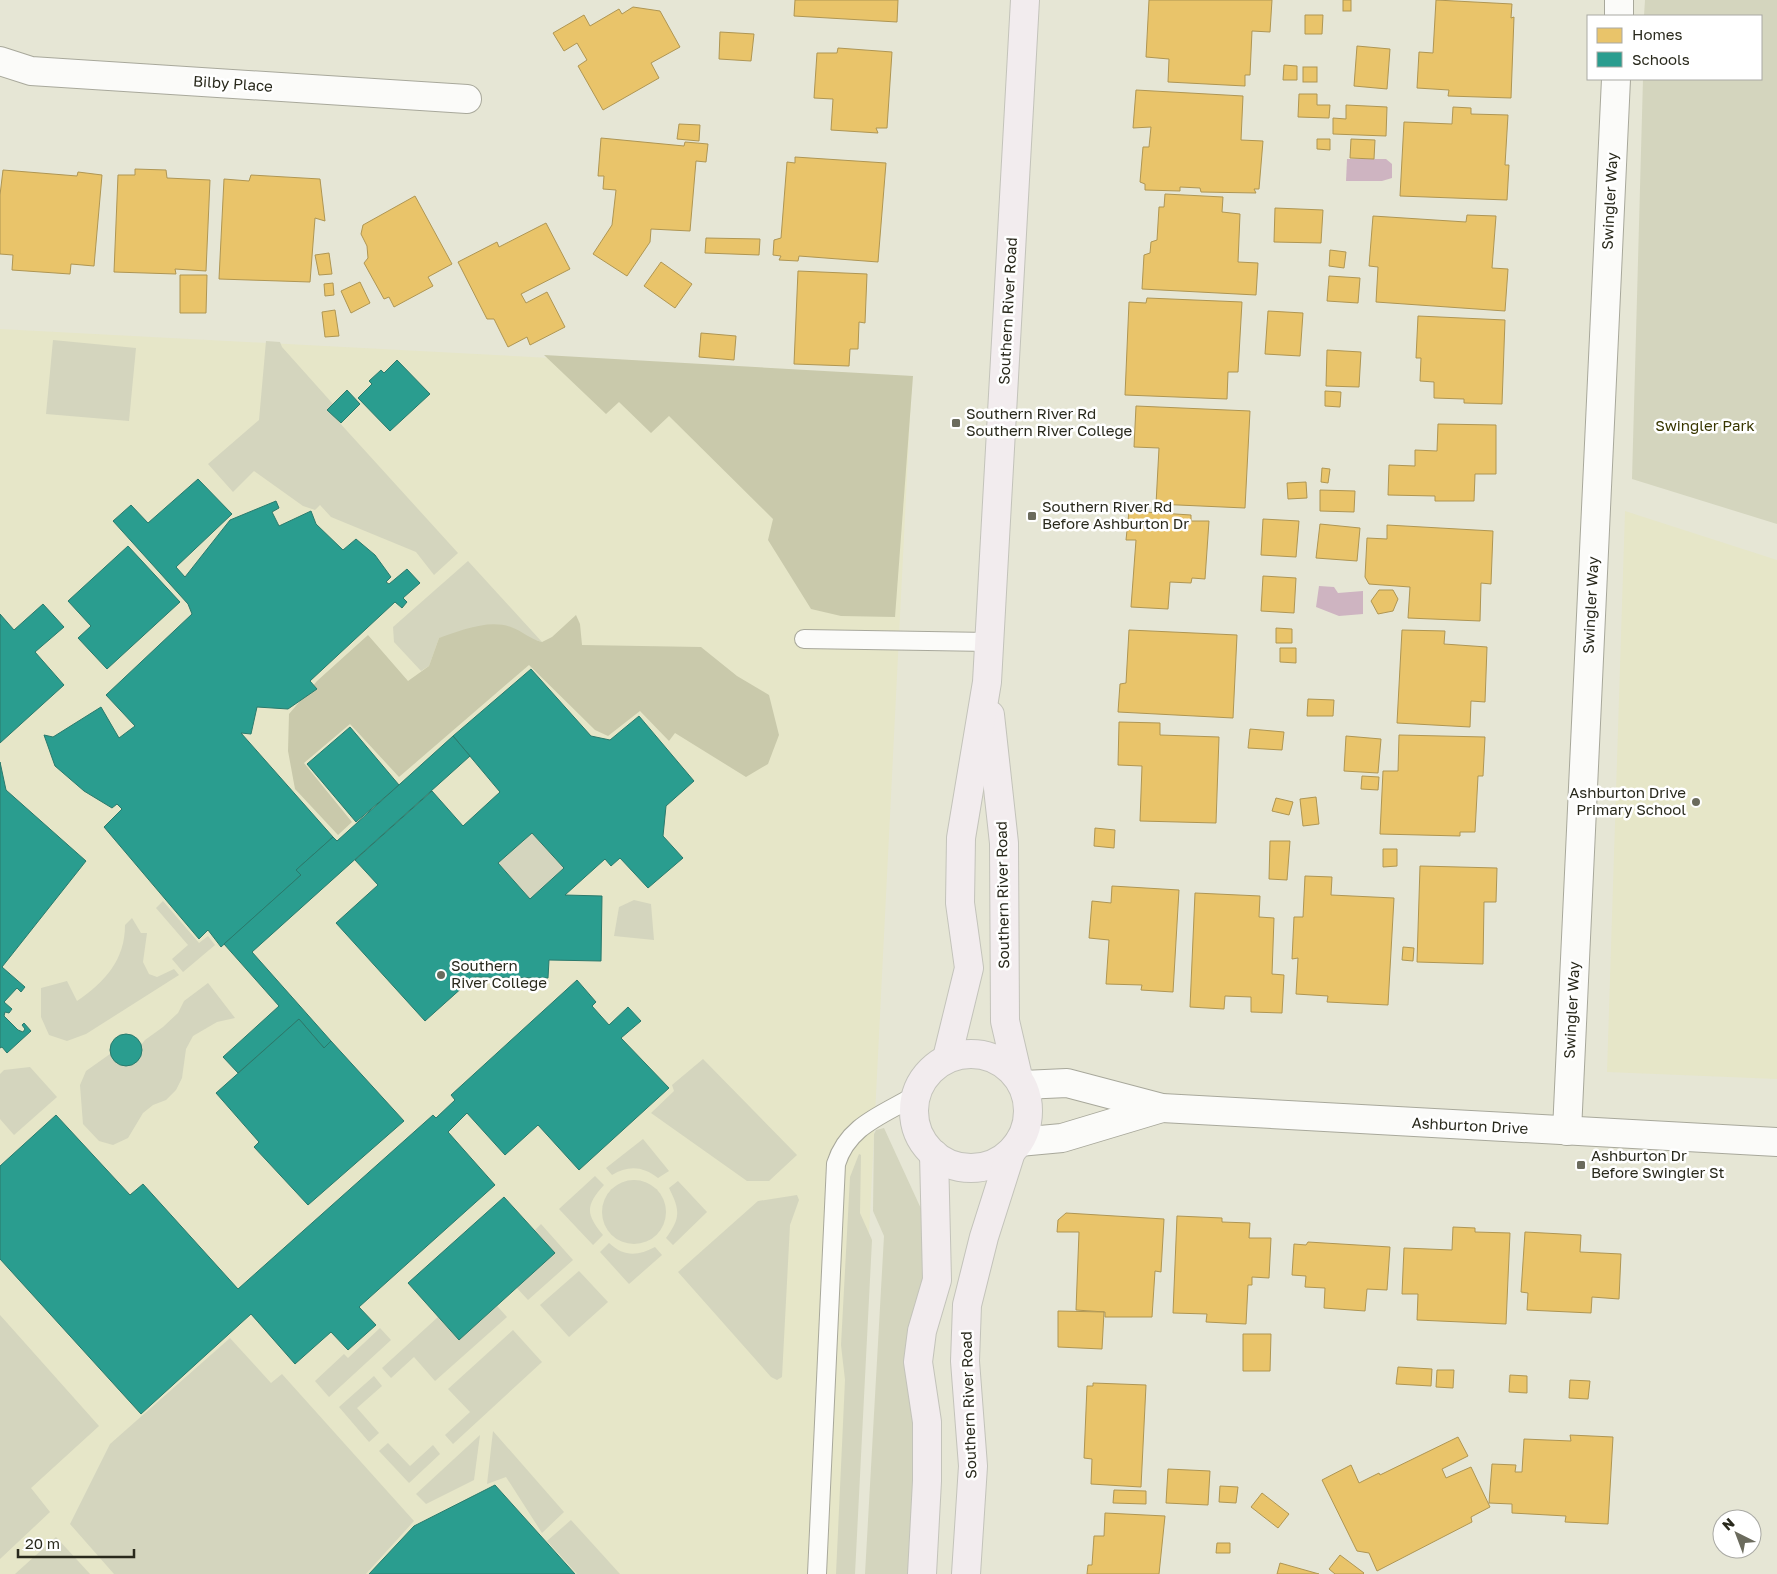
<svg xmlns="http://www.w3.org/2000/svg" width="1777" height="1574" font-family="'Golos Text',sans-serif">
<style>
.built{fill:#e6e6c8}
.green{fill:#d4d5be}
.forest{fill:#c9c9ab}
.water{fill:#ceb4c1}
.homes{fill:#e9c46a;stroke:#af9653}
.schools{fill:#2a9d8f;stroke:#2a7a6c;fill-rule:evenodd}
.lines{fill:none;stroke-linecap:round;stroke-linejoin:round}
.lane-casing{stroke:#a8a89b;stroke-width:20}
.street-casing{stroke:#a8a89b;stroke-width:30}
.secondary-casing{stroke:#a8a89b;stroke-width:30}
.primary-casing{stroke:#c3c3ba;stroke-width:30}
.lane{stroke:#fbfbf9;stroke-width:18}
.street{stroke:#fbfbf9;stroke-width:28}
.secondary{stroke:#fbfbf9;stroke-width:28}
.primary{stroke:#f2ecee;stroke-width:28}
.poi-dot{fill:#6b6b5d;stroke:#fff;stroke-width:2}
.labels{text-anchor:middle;stroke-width:5;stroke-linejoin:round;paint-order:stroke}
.street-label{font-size:15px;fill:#29291c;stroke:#fff}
.poi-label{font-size:15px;fill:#29291c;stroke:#fff;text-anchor:start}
.park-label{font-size:15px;fill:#383601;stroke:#fff}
</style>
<rect width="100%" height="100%" fill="#e6e6d5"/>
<g class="built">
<polygon points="0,329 912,377 852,1574 0,1574"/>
<polygon points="1625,511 1777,560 1777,1079 1607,1072"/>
</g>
<g class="green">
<polygon points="1645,0 1777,0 1777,524 1632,479 1643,79 1761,79 1761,16 1644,16"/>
<polygon points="53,340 136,348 129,421 46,414"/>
<polygon points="266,341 280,342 282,347 333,404 328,410 458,553 434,575 416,552 331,517 320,505 315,510 303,506 254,471 233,492 208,464 259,420"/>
<polygon points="468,561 542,642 531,639 510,627 439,638 429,666 421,671 394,642 393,627"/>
<polygon points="532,833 564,868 530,899 498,863"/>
<polygon points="634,900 651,904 654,940 614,936 619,907"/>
<polygon points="163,901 199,943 208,936 215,945 183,972 172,959 188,945 156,908"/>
<path d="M132,918L141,933H147L143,962L149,974L157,977L174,969L179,975L86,1034L67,1041L49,1035L41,1017V988L67,981L77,1001C105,982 125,960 125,925Z"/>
<polygon points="208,983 235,1018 217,1022 193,1036 186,1049 182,1078 176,1090 166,1100 153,1105 143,1113 128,1138 113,1145 99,1141 83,1124 80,1085 86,1071 110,1054 120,1065 130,1066 138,1060 141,1045 145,1040 163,1027 178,1013 184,1001"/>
<polygon points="703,1059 797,1155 769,1181 747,1181 651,1113 674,1091 672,1085"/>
<polygon points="30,1067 57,1097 14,1135 0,1119 0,1074 4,1070"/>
<polygon points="884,1128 923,1213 927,1244 921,1289 909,1574 865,1574 884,1236 873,1211 874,1134 876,1130"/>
<path d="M643,1139L669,1171L658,1178C643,1166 628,1165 612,1175L606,1168Z"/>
<polygon points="859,1154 861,1155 860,1213 872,1240 855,1574 836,1574 845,1380 841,1345 850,1177"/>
<path d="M595,1176L604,1185C585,1206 586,1214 603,1235L593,1245L559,1209Z"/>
<circle cx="634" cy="1212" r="32"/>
<path d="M678,1181L707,1212L673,1245L666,1238C681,1218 680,1210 669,1188Z"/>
<polygon points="797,1195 799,1200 790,1225 782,1377 777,1380 771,1377 678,1272 758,1201"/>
<polygon points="541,1224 573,1260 528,1300 516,1287 555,1253 535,1230"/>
<path d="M609,1243C624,1257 638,1256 655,1247L662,1255L629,1284L600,1252Z"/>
<polygon points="579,1271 608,1302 569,1337 540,1305"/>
<polygon points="497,1306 507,1317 435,1381 414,1357 391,1378 382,1368 438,1317 459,1340"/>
<polygon points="0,1315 99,1426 31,1488 50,1512 0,1559"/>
<polygon points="380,1328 391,1340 329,1397 315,1381 344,1354 348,1358"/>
<polygon points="513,1330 542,1362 453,1444 445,1435 470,1412 448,1389"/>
<polygon points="230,1338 271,1383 282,1374 414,1521 366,1574 114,1574 70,1524 110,1444"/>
<polygon points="374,1376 382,1386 357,1408 379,1433 369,1442 339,1407"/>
<polygon points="493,1431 564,1512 542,1533 506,1477 487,1484"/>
<polygon points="480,1435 474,1480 426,1504 416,1494"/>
<polygon points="388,1443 410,1466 433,1445 440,1454 409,1483 379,1451"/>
<polygon points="571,1520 620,1574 577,1574 547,1541"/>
<polygon points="56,1537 90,1574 15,1574"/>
</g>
<g class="forest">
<polygon points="544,355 913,376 895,617 841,616 811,609 768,540 773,519 669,416 651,433 619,402 606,414"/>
<path d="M576,615L580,624L582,645L701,647L737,676L769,695L779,735L768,764L746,777L675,733L669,741L640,711L608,736L595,730L529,665L399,777L350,724L304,763L352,822L338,835L295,789L288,751L289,714L317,681L368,635L408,681L429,666L439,638C460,631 488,619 511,627C522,631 530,639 542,642L552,637Z"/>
</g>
<g class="water">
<polygon points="1347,159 1386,159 1392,164 1392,178 1382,181 1346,181"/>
<polygon points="1319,586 1334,587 1338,593 1363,591 1363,614 1339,616 1316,607"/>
</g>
<g class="homes">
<polygon points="795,0 898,0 897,22 794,16"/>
<polygon points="1149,0 1272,0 1270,32 1252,31 1250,75 1245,75 1245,86 1168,82 1169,59 1146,57"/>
<rect x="1343" y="0" width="8" height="11"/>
<polygon points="1436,0 1512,4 1511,18 1514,17 1511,98 1448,96 1449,90 1417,88 1419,52 1433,53"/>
<polygon points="633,7 660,11 680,47 651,63 659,78 603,110 578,66 587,60 577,43 564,51 553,33 584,15 590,26 619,9 622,14"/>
<polygon points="1305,15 1323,15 1322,34 1305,34"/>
<polygon points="720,32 754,34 751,61 719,59"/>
<polygon points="1357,46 1390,49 1387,89 1354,86"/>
<polygon points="838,48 892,52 887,128 876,128 878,133 831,130 833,99 814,98 817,53 837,53"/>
<polygon points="1284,65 1297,66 1297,80 1283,80"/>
<rect x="1303" y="67" width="14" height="15"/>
<polygon points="1136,90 1243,96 1241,140 1263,141 1259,189 1254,189 1256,193 1201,192 1200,188 1180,187 1180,191 1145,190 1145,184 1140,182 1143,147 1149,147 1151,127 1133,128"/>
<polygon points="1299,94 1317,94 1317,105 1330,105 1329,118 1298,117"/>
<polygon points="1346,105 1387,107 1386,136 1333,134 1333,118 1346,119"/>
<polygon points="1453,107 1471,108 1471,114 1508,115 1505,165 1509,165 1507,200 1400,196 1404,122 1452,124"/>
<polygon points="679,124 700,125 699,141 677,139"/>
<polygon points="601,138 684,146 685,142 708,144 706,162 696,161 690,231 651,229 650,242 627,276 593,254 612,225 616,190 603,189 604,176 598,176"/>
<polygon points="1317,139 1330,139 1330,150 1317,149"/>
<polygon points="1351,139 1375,140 1374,159 1350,158"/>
<polygon points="795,157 886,163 878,262 799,256 798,261 779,260 781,256 773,255 774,240 781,238 787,162 795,163"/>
<polygon points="135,169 166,170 167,178 210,180 206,271 175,269 176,274 114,272 118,175 135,175"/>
<polygon points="3,170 77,176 78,172 102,175 94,266 71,264 70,274 12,270 13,255 0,254 0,195"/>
<polygon points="251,175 320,179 325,221 315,218 310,282 219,279 224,179 249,181"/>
<polygon points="1165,194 1223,197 1222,212 1240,214 1238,262 1258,263 1256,295 1142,289 1144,255 1150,253 1151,242 1157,240 1159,207 1164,207"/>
<polygon points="415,196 452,264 428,277 433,286 394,307 389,297 384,299 364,263 368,258 367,246 361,234 363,225"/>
<polygon points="1275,208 1323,210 1321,243 1274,242"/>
<polygon points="1467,215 1496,216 1492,268 1508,269 1505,311 1376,302 1378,267 1369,266 1373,216 1466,222"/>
<polygon points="546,223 570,269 521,294 526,303 547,292 565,327 530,345 527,337 508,347 494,319 487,319 458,262 497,242 499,247"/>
<polygon points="706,238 760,239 759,255 705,253"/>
<polygon points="1330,250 1346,252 1344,268 1329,266"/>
<polygon points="329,253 332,274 319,275 315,255"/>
<polygon points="661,262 692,284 675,308 644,286"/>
<polygon points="798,271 867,274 865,323 859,322 858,349 850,349 849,366 794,364"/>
<polygon points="180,275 207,275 206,313 180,313"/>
<polygon points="1329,276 1360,278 1358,303 1327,301"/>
<polygon points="360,282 370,303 351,313 341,291"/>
<polygon points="333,283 334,295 325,296 324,284"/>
<polygon points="1147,298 1242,302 1238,372 1228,372 1227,399 1125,395 1129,302 1146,303"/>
<polygon points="335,310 339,336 325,337 322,312"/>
<polygon points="1268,311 1303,313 1300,356 1265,354"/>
<polygon points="1418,316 1505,320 1502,404 1464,403 1464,399 1434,398 1434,382 1420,381 1421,358 1416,358"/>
<polygon points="701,333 736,336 734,360 699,357"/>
<polygon points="1327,350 1361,352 1359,387 1326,386"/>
<polygon points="1325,391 1341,392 1340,407 1325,406"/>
<polygon points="1136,406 1250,411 1245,508 1156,504 1159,448 1134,447"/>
<polygon points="1438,424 1496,425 1496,474 1475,474 1474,501 1435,501 1435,496 1388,495 1389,465 1415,466 1415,450 1437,451"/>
<polygon points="1322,468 1330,469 1328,483 1321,482"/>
<polygon points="1306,482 1307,498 1288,499 1287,483"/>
<polygon points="1320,490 1355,491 1354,512 1320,511"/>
<polygon points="1129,511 1191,515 1191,521 1209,521 1205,579 1192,578 1191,583 1170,582 1168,609 1131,607 1136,540 1126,540"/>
<polygon points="1263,519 1299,521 1296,557 1261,555"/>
<polygon points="1320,524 1360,528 1357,561 1316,558"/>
<polygon points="1387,525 1493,531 1491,584 1481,583 1480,621 1408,618 1410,587 1369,584 1365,577 1367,538 1387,539"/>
<polygon points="1263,576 1296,578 1294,613 1261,611"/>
<polygon points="1379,590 1393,590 1398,599 1393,611 1378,614 1371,601"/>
<polygon points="1276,628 1292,629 1292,643 1276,643"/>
<polygon points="1129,630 1237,635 1233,718 1118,712 1120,684 1126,683"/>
<polygon points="1402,630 1445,631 1444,644 1487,647 1485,702 1471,701 1470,727 1397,723"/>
<polygon points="1280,648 1296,648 1296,663 1280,662"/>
<polygon points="1308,699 1334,700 1333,716 1307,716"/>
<polygon points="1119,722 1160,723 1160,735 1219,737 1216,823 1140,821 1142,766 1118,765"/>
<polygon points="1250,729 1284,732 1282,750 1248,748"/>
<polygon points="1399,735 1485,737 1483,776 1478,776 1475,832 1460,832 1460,836 1380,834 1383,771 1398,771"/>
<polygon points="1346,736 1381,739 1378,773 1344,771"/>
<polygon points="1362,776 1379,777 1378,790 1361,789"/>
<polygon points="1316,797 1319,824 1303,826 1300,799"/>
<polygon points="1276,798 1293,802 1289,815 1272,811"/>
<polygon points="1095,828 1115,830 1114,848 1094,846"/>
<polygon points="1270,841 1290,841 1287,880 1269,879"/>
<polygon points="1383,849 1397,849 1397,866 1383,867"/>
<polygon points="1420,866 1497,868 1496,902 1484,902 1483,964 1417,962"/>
<polygon points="1305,876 1332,877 1331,895 1394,898 1388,1005 1327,1002 1328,996 1296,994 1298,958 1292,959 1294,917 1303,917"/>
<polygon points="1112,886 1179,890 1173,992 1141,990 1142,985 1106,984 1109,940 1089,938 1092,901 1111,903"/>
<polygon points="1195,893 1260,896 1259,917 1274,918 1272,974 1284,975 1282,1013 1251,1012 1251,997 1225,996 1224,1009 1190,1007"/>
<polygon points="1403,947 1414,948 1413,961 1402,960"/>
<polygon points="1066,1213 1164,1219 1161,1272 1155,1271 1152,1317 1105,1317 1105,1312 1076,1310 1079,1232 1057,1232 1058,1220"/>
<polygon points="1177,1216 1222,1218 1222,1222 1250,1223 1249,1238 1271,1238 1269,1278 1252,1277 1252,1285 1248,1285 1246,1324 1206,1322 1207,1314 1173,1313"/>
<polygon points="1453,1227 1475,1228 1475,1232 1510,1233 1506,1324 1417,1320 1418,1294 1402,1294 1404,1248 1452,1250"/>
<polygon points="1525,1232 1581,1235 1580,1252 1621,1254 1619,1299 1592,1297 1591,1313 1527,1310 1528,1293 1521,1292"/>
<polygon points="1308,1242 1390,1247 1387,1290 1367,1289 1365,1311 1324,1308 1325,1288 1305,1287 1306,1276 1292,1275 1294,1244 1306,1245"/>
<polygon points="1058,1311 1104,1312 1102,1349 1058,1347"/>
<polygon points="1243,1334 1271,1334 1270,1371 1243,1371"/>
<polygon points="1398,1367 1432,1369 1431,1386 1396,1384"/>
<polygon points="1437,1370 1454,1370 1453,1388 1436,1387"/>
<polygon points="1510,1375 1527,1376 1527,1393 1509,1392"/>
<polygon points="1570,1380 1590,1381 1588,1399 1569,1398"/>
<polygon points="1093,1383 1146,1385 1141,1487 1091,1484 1092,1459 1084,1458 1087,1386 1093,1386"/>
<polygon points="1570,1435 1613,1437 1608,1524 1565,1522 1566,1516 1512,1513 1512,1504 1489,1503 1492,1464 1516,1465 1515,1472 1522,1472 1524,1439 1571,1441"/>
<polygon points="1458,1437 1468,1456 1442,1469 1446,1478 1471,1467 1490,1507 1471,1517 1472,1522 1377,1571 1369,1553 1357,1551 1322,1480 1351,1465 1359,1483 1379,1473 1380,1475"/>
<polygon points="1168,1469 1210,1471 1208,1505 1166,1503"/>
<polygon points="1220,1486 1238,1487 1236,1503 1219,1502"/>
<polygon points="1114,1490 1146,1491 1146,1504 1113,1503"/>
<polygon points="1262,1493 1289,1514 1278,1528 1251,1507"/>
<polygon points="1105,1513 1165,1516 1159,1574 1087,1574 1088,1565 1092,1565 1094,1536 1104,1536"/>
<polygon points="1217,1543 1230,1543 1230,1553 1216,1553"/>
<polygon points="1340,1555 1364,1573 1363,1574 1335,1574 1329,1569"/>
<polygon points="1280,1563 1319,1574 1277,1574"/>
</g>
<g class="schools">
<polygon points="397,360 430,394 390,431 358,398 372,384 369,381 381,370 384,373"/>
<polygon points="347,390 360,404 341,423 327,410"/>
<polygon points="198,479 232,514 176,567 185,577 230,520 276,501 279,508 272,512 279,526 311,511 316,524 343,550 356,539 375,555 391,577 386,582 389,584 407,569 420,583 403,598 407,602 402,608 395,602 310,681 317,689 288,709 257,707 251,734 241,733 333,837 296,870 301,875 221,947 208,930 199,939 104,827 122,809 117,804 112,808 84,791 55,766 44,735 53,737 101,707 119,738 135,726 106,695 192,614 188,604 113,521 131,505 148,523"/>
<polygon points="128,546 180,602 107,669 78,638 91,626 68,601"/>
<polygon points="43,604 64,627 35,652 64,685 0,743 0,614 14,630"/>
<path d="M531,669L591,736L610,740L639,716L694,781L666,806L663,836L683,858L648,888L620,858L611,866L605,859L565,895L602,896L601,961L549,960L548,978L474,977L425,1021L336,923L378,885L355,860L432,791L463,826L500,792L453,736ZM532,833L564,868L530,899L498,863Z"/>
<polygon points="350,727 399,785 356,822 307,764"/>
<polygon points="453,736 470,756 252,952 331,1041 324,1048 299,1019 238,1073 223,1057 279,1006 224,944 301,875 296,870 333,837 337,841"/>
<polygon points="0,762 6,790 86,861 2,967 25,987 21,992 17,988 4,1002 12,1009 9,1013 5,1012 4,1016 18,1030 23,1032 25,1029 22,1025 24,1023 31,1031 7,1053 2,1047 0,1048"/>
<polygon points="577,980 596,1002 592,1006 609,1025 628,1007 641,1021 621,1038 669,1088 579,1170 538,1125 505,1155 467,1113 448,1132 495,1185 359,1307 376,1325 348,1350 331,1332 295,1364 251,1314 141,1414 0,1259 0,1166 56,1115 130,1195 143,1184 238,1289 433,1115 436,1118 455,1100 451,1095"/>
<polygon points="299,1019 324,1048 331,1041 404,1121 308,1205 254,1147 259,1142 216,1093"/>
<circle cx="126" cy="1050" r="16"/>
<polygon points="504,1197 555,1253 459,1340 408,1283"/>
<polygon points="495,1485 575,1574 369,1574 414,1526"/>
</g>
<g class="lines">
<g class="lane-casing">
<g id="lane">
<polyline points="804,639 989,642"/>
<path d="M817,1574L836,1164C848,1125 883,1115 916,1095"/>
</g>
</g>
<g class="street-casing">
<g id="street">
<polyline points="1619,16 1619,0"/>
<polyline points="0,61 31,71 467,99"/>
<polyline points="1567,1131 1616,79"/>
</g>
</g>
<g class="secondary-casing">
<g id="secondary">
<polyline points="1023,1085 1067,1083 1162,1108 1777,1142"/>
<polyline points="1019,1142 1062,1138 1162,1108"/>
</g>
</g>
<g class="primary-casing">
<g id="primary">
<polyline points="990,715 1004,843 1005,1021 1018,1077"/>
<circle cx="971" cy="1111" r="57"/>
<polyline points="947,1058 969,968 960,903 961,838 987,682 1025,0"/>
<polyline points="922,1574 927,1481 927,1422 918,1362 922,1331 937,1280 934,1154"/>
<polyline points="966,1574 973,1466 965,1361 967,1305 984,1237 1011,1152"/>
</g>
</g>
<use href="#lane" class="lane"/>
<use href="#street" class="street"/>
<use href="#secondary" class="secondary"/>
<use href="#primary" class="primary"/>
</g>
<g class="poi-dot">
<rect x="951" y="418" width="10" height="10" rx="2.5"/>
<rect x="1027" y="511" width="10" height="10" rx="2.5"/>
<circle cx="1696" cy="802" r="5"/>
<circle cx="441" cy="975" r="5"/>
<rect x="1576" y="1160" width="10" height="10" rx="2.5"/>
</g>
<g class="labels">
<g class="street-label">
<text transform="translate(233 84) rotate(4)" y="5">Bilby Place</text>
<text transform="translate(1610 201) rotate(-87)" y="5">Swingler Way</text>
<text transform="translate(1008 311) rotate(-87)" y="5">Southern River Road</text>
<text transform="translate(1591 605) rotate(-87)" y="5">Swingler Way</text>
<text transform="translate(1003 895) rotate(-91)" y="5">Southern River Road</text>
<text transform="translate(1572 1010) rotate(-87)" y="5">Swingler Way</text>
<text transform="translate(1470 1126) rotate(3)" y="5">Ashburton Drive</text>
<text transform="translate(969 1405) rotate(-92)" y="5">Southern River Road</text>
</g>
<g class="poi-label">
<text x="966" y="419">Southern River Rd<tspan x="966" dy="17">Southern River College</tspan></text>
<text x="1042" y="512">Southern River Rd<tspan x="1042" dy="17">Before Ashburton Dr</tspan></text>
<text x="1686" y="798" text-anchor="end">Ashburton Drive<tspan x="1686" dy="17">Primary School</tspan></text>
<text x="451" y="971">Southern<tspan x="451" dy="17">River College</tspan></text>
<text x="1591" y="1161">Ashburton Dr<tspan x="1591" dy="17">Before Swingler St</tspan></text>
</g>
<g class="park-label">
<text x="1705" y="431">Swingler Park</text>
</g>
</g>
<rect x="1587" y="15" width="175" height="65" fill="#ffffff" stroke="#a9a9a4"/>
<rect x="1597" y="28" width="25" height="15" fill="#e9c46a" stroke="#a9a9a4"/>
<text x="1632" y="40" font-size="15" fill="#29291c">Homes</text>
<rect x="1597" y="52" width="25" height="15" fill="#2a9d8f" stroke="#a9a9a4"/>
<text x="1632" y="65" font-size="15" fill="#29291c">Schools</text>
<g transform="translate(1737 1534) rotate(318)"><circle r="24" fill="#ffffff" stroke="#a9a9a4"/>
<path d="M0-4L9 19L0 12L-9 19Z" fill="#6b6b5d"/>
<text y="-8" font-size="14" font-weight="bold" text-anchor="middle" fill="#29291c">N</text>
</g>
<path d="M18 1549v8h116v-8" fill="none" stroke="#29291c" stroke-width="2.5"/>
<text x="25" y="1549" font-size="15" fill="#29291c" stroke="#ffffff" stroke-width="4" paint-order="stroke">20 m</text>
</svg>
